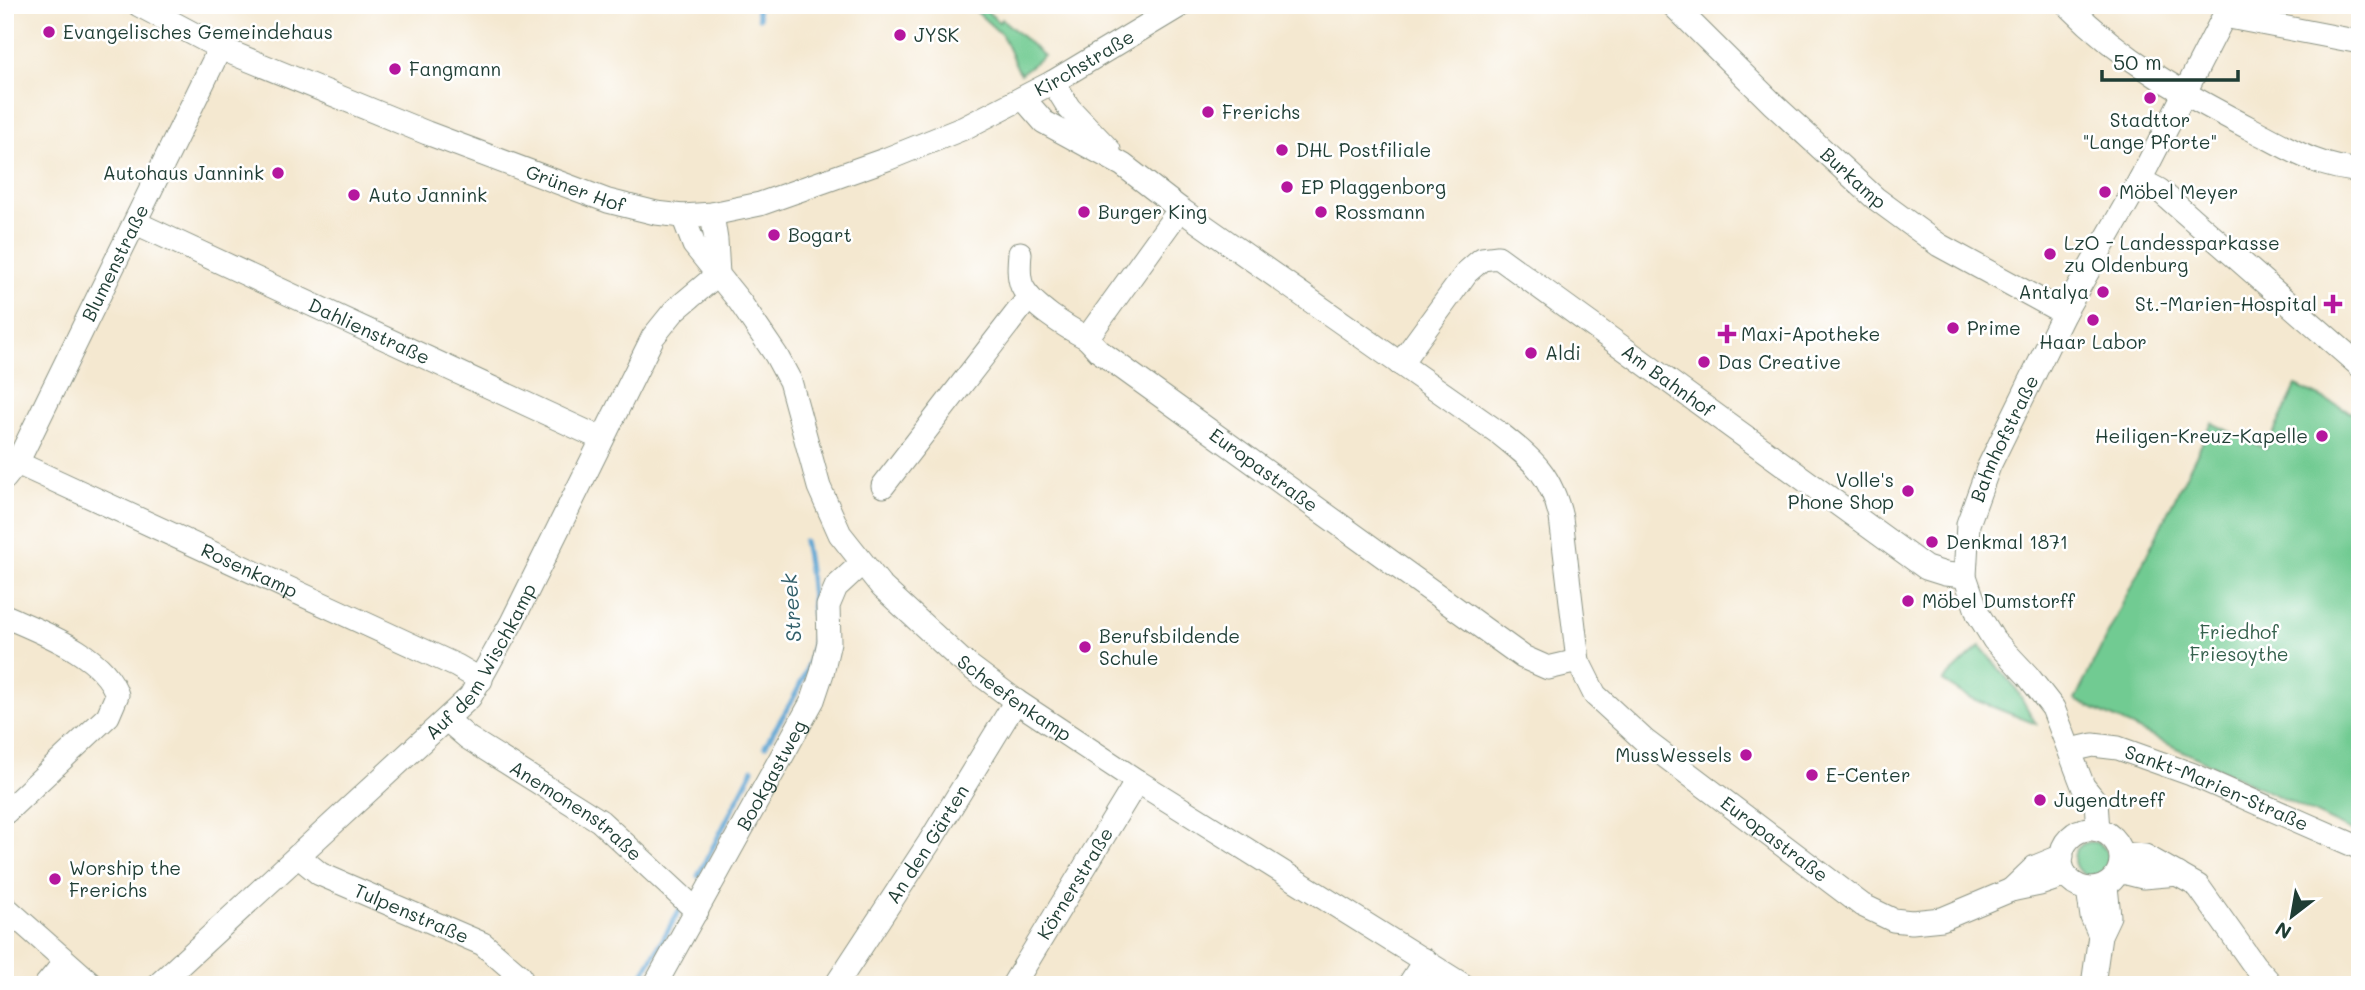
<svg xmlns="http://www.w3.org/2000/svg" width="2365" height="990" font-family="Mali,sans-serif">
<style>
.green{fill:#71cb92;stroke:#488463;stroke-width:2}
.lines{fill:none;stroke-linecap:round;stroke-linejoin:round}
.stream{stroke:#5ba4d2;stroke-width:5}
.minor-casing{stroke:#8a9282;stroke-width:25}
.minor{stroke:#fff;stroke-width:23}
.poi-dot{fill:#b5179e;stroke:#fff;stroke-width:2.5}
.labels{text-anchor:middle;stroke-width:5;stroke-linejoin:round;paint-order:stroke}
.poi-label{font-size:19px;fill:#1f3d34;stroke:#fff;text-anchor:start}
.street-label{font-size:19px;fill:#1f3d34;stroke:#fff}
.park-label{font-size:19px;fill:#34604c;stroke:#fff}
.water-label{font-size:21px;font-style:italic;fill:#34616b;stroke:#fff}
</style>
<rect width="100%" height="100%" fill="#fff"/>
<filter id="ink" filterUnits="userSpaceOnUse"><feTurbulence type="fractalNoise" baseFrequency=".0143" numOctaves="2"/><feDisplacementMap in="SourceGraphic" scale="14" xChannelSelector="R" yChannelSelector="G"/><feConvolveMatrix kernelMatrix="1 2 1 2 8 2 1 2 1" color-interpolation-filters="sRGB"/></filter>
<filter id="wash" filterUnits="userSpaceOnUse"><feTurbulence type="fractalNoise" baseFrequency=".00686" numOctaves="4" result="noise"/><feDisplacementMap in="SourceGraphic" scale="28" xChannelSelector="R" yChannelSelector="G"/><feGaussianBlur stdDeviation="1.57" result="paint"/><feColorMatrix in="noise" values="0 0 0 0 0 0 0 0 0 0 0 0 0 0 0 0 0 1.4 0 .05"/><feComposite in="paint" operator="in"/></filter>
<g filter="url(#wash)">
<rect width="100%" height="100%" fill="#f4e8d0"/>
<g class="green">
<polygon points="969,5 980,5 999,22 1002,19 1044,56 1020,74 1002,35"/>
<polygon points="2296,386 2360,416 2360,433 2356,441 2360,442 2360,835 2075,700 2212,423 2266,449"/>
<polygon points="1980,646 2017,690 2036,724 1968,697 1943,681"/>
<circle cx="2091" cy="859" r="17"/>
</g>
<g class="lines">
<g class="stream">
<polyline points="756,5 759,18"/>
<path d="M765,746C781,717 804,687 811,654C817,625 810,570 804,541"/>
<polyline points="698,876 753,769"/>
<polyline points="637,985 680,909"/>
</g>
</g>
</g>
<g filter="url(#ink)">
<g class="lines">
<g class="minor-casing">
<g id="minor">
<path id="s1" d="M139,5L220,48L427,133L608,201L656,213L683,216L712,214L760,204L887,159L964,128L1053,82L1181,5"/>
<path id="s2" d="M1673,5L1773,104L1875,198L1939,245L2064,313"/>
<path d="M2068,5C2125,63 2184,94 2255,131C2288,148 2321,169 2360,170"/>
<polyline points="2224,16 2360,42"/>
<polyline points="1053,82 1069,108 1109,150"/>
<path id="s3" d="M1023,98L1044,122L1123,165L1180,209L1499,433C1533,460 1551,474 1561,518L1578,661L1595,695L1645,741L1862,905L1893,920L1912,922L1942,919L2011,890L2040,884L2066,875"/>
<polyline points="2140,180 2159,190 2360,366"/>
<path id="s4" d="M1180,209L1087,338L1099,351L1523,657L1548,668L1578,661"/>
<polyline points="712,214 716,240 718,274"/>
<path id="s5" d="M683,216L694,245L740,302L776,355L790,381L819,487L840,534L882,587L960,659L1016,701L1137,781L1463,985"/>
<path id="s6" d="M136,223L602,439"/>
<path d="M1020,253C1019,264 1018,276 1022,286C1031,306 1068,328 1087,338"/>
<path id="s7" d="M1400,364L1467,272L1482,259L1498,257L1926,568L1945,574L1965,576"/>
<path id="s8" d="M17,463L457,666L481,680"/>
<path id="s9" d="M5,478L17,463L220,48"/>
<polyline points="883,486 1029,297"/>
<path d="M5,616C41,632 105,655 117,695L108,716L5,813"/>
<path id="s10" d="M447,720L468,738L600,821L697,911"/>
<path id="s11" d="M2071,750L2093,745L2118,748L2191,774L2360,848"/>
<circle cx="2091" cy="859" r="30"/>
<path id="s12" d="M2098,830L2096,802L2083,786L2053,708L2028,676L1994,640L1978,614L1965,576L1968,524L1989,466L2064,313L2140,180L2224,16L2226,5"/>
<polyline points="2121,854 2145,856 2198,886 2254,965 2272,985"/>
<path id="s13" d="M298,856L320,874L483,944L520,976"/>
<polyline points="2119,871 2143,877 2178,874"/>
<polyline points="2088,889 2092,917 2100,935"/>
<polyline points="2011,890 2035,867 2062,856"/>
<polyline points="5,907 93,985"/>
<polyline points="46,985 65,962"/>
<path id="s14" d="M158,985L470,697L512,622L653,337L674,311L718,274"/>
<path id="s15" d="M655,985L813,700L822,673L829,642L828,606L836,587L862,563"/>
<path id="s16" d="M836,985L929,843L1016,701"/>
<path id="s17" d="M1013,985L1137,781"/>
<polyline points="1409,985 1425,960"/>
<polyline points="2093,985 2100,935 2109,916 2106,886"/>
</g>
</g>
<use href="#minor" class="minor"/>
</g>
</g>
<g class="poi-dot">
<circle cx="49" cy="32" r="7"/>
<circle cx="900" cy="35" r="7"/>
<circle cx="395" cy="69" r="7"/>
<circle cx="2150" cy="98" r="7"/>
<circle cx="1208" cy="112" r="7"/>
<circle cx="1282" cy="150" r="7"/>
<circle cx="278" cy="173" r="7"/>
<circle cx="1287" cy="187" r="7"/>
<circle cx="2105" cy="192" r="7"/>
<circle cx="354" cy="195" r="7"/>
<circle cx="1084" cy="212" r="7"/>
<circle cx="1321" cy="212" r="7"/>
<circle cx="774" cy="235" r="7"/>
<circle cx="2050" cy="254" r="7"/>
<circle cx="2103" cy="292" r="7"/>
<path d="M2329.5 293.5h7v7h7v7h-7v7h-7v-7h-7v-7h7z"/>
<circle cx="2093" cy="320" r="7"/>
<circle cx="1953" cy="328" r="7"/>
<path d="M1723.5 323.5h7v7h7v7h-7v7h-7v-7h-7v-7h7z"/>
<circle cx="1531" cy="353" r="7"/>
<circle cx="1704" cy="362" r="7"/>
<circle cx="2322" cy="436" r="7"/>
<circle cx="1908" cy="491" r="7"/>
<circle cx="1932" cy="542" r="7"/>
<circle cx="1908" cy="601" r="7"/>
<circle cx="1085" cy="647" r="7"/>
<circle cx="1746" cy="755" r="7"/>
<circle cx="1812" cy="775" r="7"/>
<circle cx="2040" cy="800" r="7"/>
<circle cx="55" cy="879" r="7"/>
</g>
<g class="labels">
<g class="poi-label">
<text x="63" y="39">Evangelisches Gemeindehaus</text>
<text x="914" y="42">JYSK</text>
<text x="409" y="76">Fangmann</text>
<text x="1222" y="119">Frerichs</text>
<text x="2150" y="127" text-anchor="middle">Stadttor<tspan x="2150" dy="22">"Lange Pforte"</tspan></text>
<text x="1296" y="157">DHL Postfiliale</text>
<text x="264" y="180" text-anchor="end">Autohaus Jannink</text>
<text x="1301" y="194">EP Plaggenborg</text>
<text x="2119" y="199">Möbel Meyer</text>
<text x="368" y="202">Auto Jannink</text>
<text x="1098" y="219">Burger King</text>
<text x="1335" y="219">Rossmann</text>
<text x="788" y="242">Bogart</text>
<text x="2064" y="250">LzO - Landessparkasse<tspan x="2064" dy="22">zu Oldenburg</tspan></text>
<text x="2089" y="299" text-anchor="end">Antalya</text>
<text x="2317" y="311" text-anchor="end">St.-Marien-Hospital</text>
<text x="1967" y="335">Prime</text>
<text x="1741" y="341">Maxi-Apotheke</text>
<text x="2093" y="349" text-anchor="middle">Haar Labor</text>
<text x="1545" y="360">Aldi</text>
<text x="1718" y="369">Das Creative</text>
<text x="2308" y="443" text-anchor="end">Heiligen-Kreuz-Kapelle</text>
<text x="1894" y="487" text-anchor="end">Volle's<tspan x="1894" dy="22">Phone Shop</tspan></text>
<text x="1946" y="549">Denkmal 1871</text>
<text x="1922" y="608">Möbel Dumstorff</text>
<text x="1099" y="643">Berufsbildende<tspan x="1099" dy="22">Schule</tspan></text>
<text x="1732" y="762" text-anchor="end">MussWessels</text>
<text x="1826" y="782">E-Center</text>
<text x="2054" y="807">Jugendtreff</text>
<text x="69" y="875">Worship the<tspan x="69" dy="22">Frerichs</tspan></text>
</g>
<g class="street-label">
<text dy="7" stroke="none"><textPath href="#s1" startOffset="1018">Kirchstraße</textPath></text>
<text dy="7" stroke="none"><textPath href="#s2" startOffset="250">Burkamp</textPath></text>
<text dy="7" stroke="none"><textPath href="#s1" startOffset="474">Grüner Hof</textPath></text>
<text dy="7" stroke="none"><textPath href="#s9" startOffset="242">Blumenstraße</textPath></text>
<text dy="7" stroke="none"><textPath href="#s6" startOffset="257">Dahlienstraße</textPath></text>
<text dy="7" stroke="none"><textPath href="#s7" startOffset="360">Am Bahnhof</textPath></text>
<text dy="7" stroke="none"><textPath href="#s12" startOffset="438">Bahnhofstraße</textPath></text>
<text dy="7" stroke="none"><textPath href="#s4" startOffset="380">Europastraße</textPath></text>
<text dy="7" stroke="none"><textPath href="#s8" startOffset="256">Rosenkamp</textPath></text>
<text dy="7" stroke="none"><textPath href="#s14" startOffset="460">Auf dem Wischkamp</textPath></text>
<text dy="7" stroke="none"><textPath href="#s5" startOffset="600">Scheefenkamp</textPath></text>
<text dy="7" stroke="none"><textPath href="#s15" startOffset="240">Bookgastweg</textPath></text>
<text dy="7" stroke="none"><textPath href="#s11" startOffset="154">Sankt-Marien-Straße</textPath></text>
<text dy="7" stroke="none"><textPath href="#s10" startOffset="158">Anemonenstraße</textPath></text>
<text dy="7" stroke="none"><textPath href="#s3" startOffset="1104">Europastraße</textPath></text>
<text dy="7" stroke="none"><textPath href="#s16" startOffset="168">An den Gärten</textPath></text>
<text dy="7" stroke="none"><textPath href="#s17" startOffset="119">Körnerstraße</textPath></text>
<text dy="7" stroke="none"><textPath href="#s13" startOffset="128">Tulpenstraße</textPath></text>
</g>
<g class="park-label">
<text x="2239" y="639">Friedhof<tspan x="2239" dy="22">Friesoythe</tspan></text>
</g>
<g class="water-label">
<text transform="translate(792 608) rotate(-94)" y="7">Streek</text>
</g>
</g>
<rect width="2365" height="990" fill="none" stroke="#fff" stroke-width="28"/>
<g transform="translate(2292 916) rotate(211)" stroke="#ffffff" stroke-width="5" paint-order="stroke">
<path d="M0-5L12 26L0 18L-12 26Z" fill="#1f3d34"/>
<text y="-10" font-size="19" font-weight="bold" text-anchor="middle" fill="#1f3d34">N</text>
</g>
<path d="M2102 70v10h136v-10" fill="none" stroke="#1f3d34" stroke-width="3.5"/>
<text x="2113" y="70" font-size="21" fill="#1f3d34" stroke="#ffffff" stroke-width="5" paint-order="stroke">50 m</text>
</svg>
